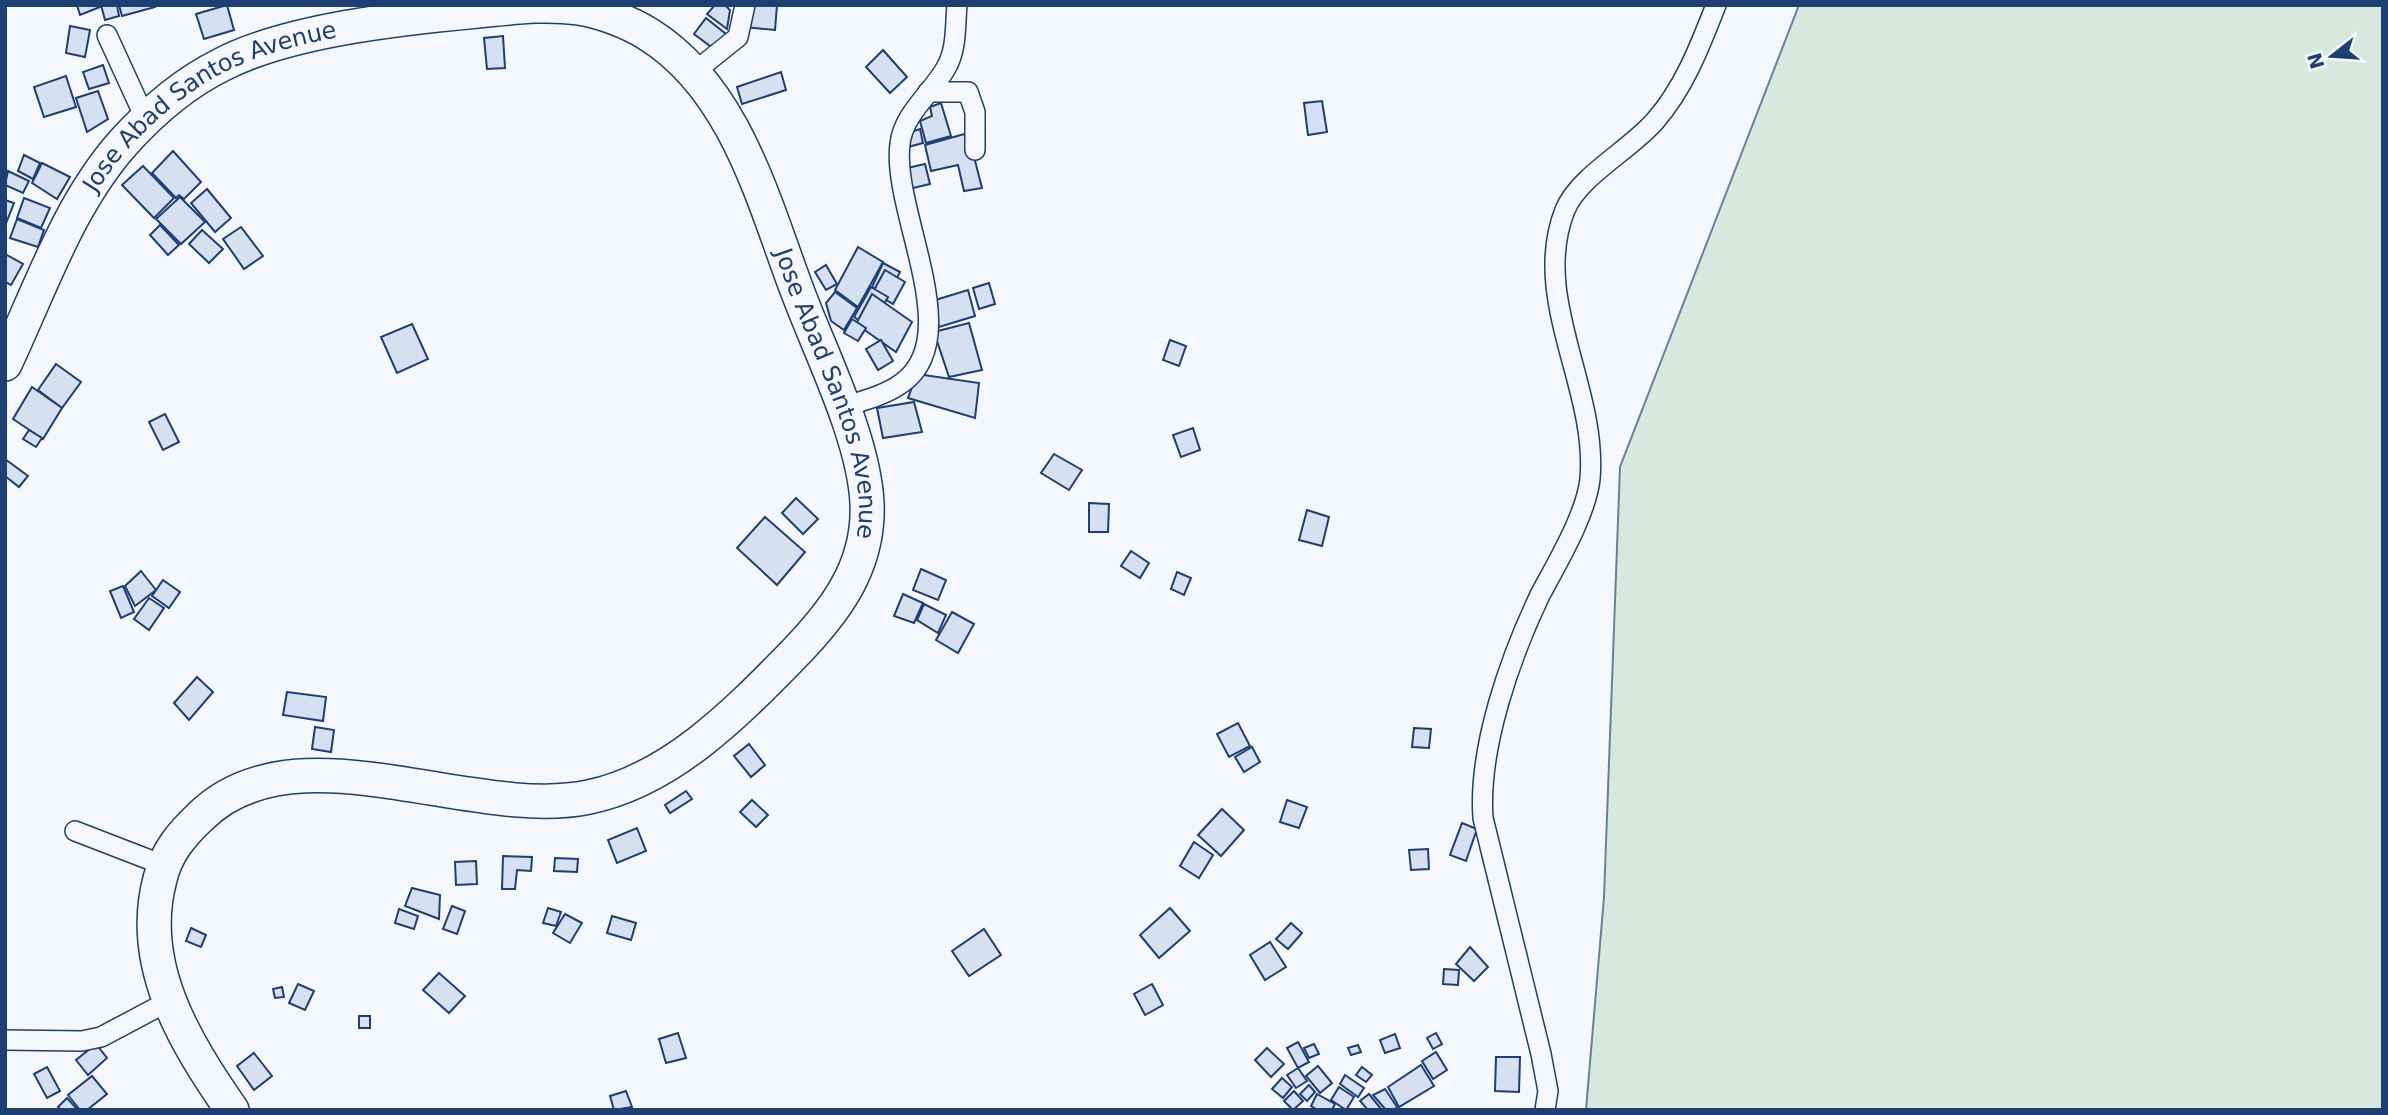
<svg xmlns="http://www.w3.org/2000/svg" width="2388" height="1115" font-family="'DejaVu Sans',sans-serif">
<style>
.green{fill:#d7e8df;stroke:#687fa3;stroke-width:2}
.building{fill:#d5e0f0;stroke:#1d3f73;stroke-width:2}
.lines{fill:none;stroke-linecap:round;stroke-linejoin:round}
.street-casing{stroke:#1d3f73;stroke-width:22}
.highway-casing{stroke:#1d3f73;stroke-width:36}
.street{stroke:#f4f7fb;stroke-width:19}
.highway{stroke:#f4f7fb;stroke-width:33}
.labels{text-anchor:middle;stroke-width:5;stroke-linejoin:round;paint-order:stroke}
.street-label{font-size:24px;fill:#1d3f73;stroke:#f4f7fb}
</style>
<rect width="100%" height="100%" fill="#f4f7fb"/>
<polygon class="green" points="1799,5 2383,5 2383,1110 1586,1110 1604,897 1620,467"/>
<g class="building">
<polygon points="77,5 100,5 100,7 80,15"/>
<polygon points="101,5 117,5 119,16 105,20"/>
<polygon points="119,5 155,5 155,7 122,16"/>
<polygon points="227,5 234,30 204,39 196,14"/>
<polygon points="715,5 725,5 730,10 727,29 707,14"/>
<polygon points="747,5 777,5 775,30 745,27"/>
<polygon points="706,18 726,34 714,49 694,34"/>
<polygon points="70,26 90,30 85,57 66,53"/>
<polygon points="503,36 505,68 487,69 484,38"/>
<polygon points="883,50 907,77 890,93 866,67"/>
<polygon points="103,65 109,83 89,89 83,72"/>
<polygon points="781,72 786,90 742,104 737,87"/>
<polygon points="66,76 76,107 44,117 34,87"/>
<polygon points="98,91 108,119 87,132 76,98"/>
<polygon points="1322,101 1327,132 1308,135 1304,103"/>
<polygon points="941,103 951,136 926,143 920,121 932,116 930,107"/>
<polygon points="920,129 923,143 908,147 911,132"/>
<polygon points="968,133 982,188 964,191 958,165 931,171 925,145"/>
<polygon points="173,151 201,182 184,199 179,195 176,198 152,173"/>
<polygon points="24,155 40,163 33,179 18,171"/>
<polygon points="42,163 70,177 57,199 32,183"/>
<polygon points="925,164 930,184 909,189 907,168"/>
<polygon points="143,166 174,198 154,218 122,185"/>
<polygon points="8,171 29,181 23,193 5,185"/>
<polygon points="207,189 231,218 215,232 191,203"/>
<polygon points="180,197 205,222 181,244 156,219"/>
<polygon points="24,198 50,208 41,228 17,218"/>
<polygon points="5,200 14,203 5,226"/>
<polygon points="17,219 44,230 38,247 10,238"/>
<polygon points="160,225 179,245 168,255 150,235"/>
<polygon points="241,227 263,256 244,269 223,239"/>
<polygon points="202,230 223,249 209,263 189,244"/>
<polygon points="858,247 883,262 858,307 835,290"/>
<polygon points="5,254 23,264 11,285 5,282"/>
<polygon points="883,263 900,272 887,297 872,287"/>
<polygon points="826,265 837,284 826,290 815,272"/>
<polygon points="885,270 905,282 893,304 873,292"/>
<polygon points="989,283 995,304 979,309 973,288"/>
<polygon points="871,287 888,297 870,328 854,317"/>
<polygon points="968,290 975,316 939,327 932,301"/>
<polygon points="835,292 857,308 844,330 831,321 826,303"/>
<polygon points="872,294 912,322 896,352 856,324"/>
<polygon points="852,319 866,328 858,341 844,333"/>
<polygon points="969,323 982,370 949,377 934,332"/>
<polygon points="412,324 428,359 397,373 381,337"/>
<polygon points="881,340 893,361 878,370 866,349"/>
<polygon points="1170,340 1186,346 1179,366 1163,360"/>
<polygon points="56,364 81,382 62,408 38,390"/>
<polygon points="917,374 979,383 975,418 908,398"/>
<polygon points="32,387 62,408 43,439 13,419"/>
<polygon points="914,402 922,432 883,438 877,408"/>
<polygon points="165,414 179,442 163,450 149,422"/>
<polygon points="1193,428 1200,450 1181,457 1173,435"/>
<polygon points="29,430 42,438 36,447 23,439"/>
<polygon points="1054,454 1082,470 1069,490 1041,473"/>
<polygon points="5,459 28,476 19,487 5,476"/>
<polygon points="796,498 818,519 803,534 782,513"/>
<polygon points="1089,503 1109,504 1108,532 1089,532"/>
<polygon points="1307,510 1329,517 1322,546 1299,540"/>
<polygon points="765,517 805,552 777,585 737,548"/>
<polygon points="1131,551 1149,563 1140,578 1121,566"/>
<polygon points="921,569 946,580 938,600 913,590"/>
<polygon points="141,571 156,590 135,606 125,586"/>
<polygon points="1177,572 1191,578 1184,595 1171,589"/>
<polygon points="163,580 180,592 169,608 152,596"/>
<polygon points="123,586 134,612 121,618 110,591"/>
<polygon points="903,594 923,603 914,623 894,616"/>
<polygon points="149,598 164,608 149,630 134,619"/>
<polygon points="924,604 946,615 938,633 917,620"/>
<polygon points="952,612 974,624 958,653 936,640"/>
<polygon points="197,677 213,692 189,720 174,703"/>
<polygon points="287,692 326,697 323,721 283,715"/>
<polygon points="1238,723 1250,746 1229,757 1217,734"/>
<polygon points="315,727 334,730 331,752 312,749"/>
<polygon points="1414,728 1431,729 1429,748 1412,747"/>
<polygon points="749,744 765,765 751,777 734,756"/>
<polygon points="1252,747 1260,762 1244,772 1235,757"/>
<polygon points="686,791 692,799 670,813 665,805"/>
<polygon points="752,800 768,815 756,827 740,812"/>
<polygon points="1287,800 1307,807 1299,828 1280,822"/>
<polygon points="1222,809 1244,830 1221,856 1198,835"/>
<polygon points="1462,823 1477,829 1466,861 1450,855"/>
<polygon points="637,828 646,851 617,863 608,840"/>
<polygon points="1194,842 1213,855 1199,878 1180,866"/>
<polygon points="1428,849 1429,869 1411,870 1409,850"/>
<polygon points="503,856 532,857 531,871 517,870 515,889 502,889"/>
<polygon points="555,858 578,859 577,872 554,871"/>
<polygon points="476,861 477,884 456,885 455,862"/>
<polygon points="412,888 440,895 439,919 405,906"/>
<polygon points="452,906 465,911 457,934 443,929"/>
<polygon points="548,908 561,912 556,926 543,923"/>
<polygon points="1170,908 1190,931 1159,958 1140,935"/>
<polygon points="399,909 418,916 414,929 395,923"/>
<polygon points="565,914 582,923 570,943 553,933"/>
<polygon points="612,916 636,923 631,940 607,933"/>
<polygon points="1291,923 1302,933 1288,949 1276,939"/>
<polygon points="191,928 206,935 201,947 186,941"/>
<polygon points="984,929 1001,955 969,976 952,951"/>
<polygon points="1270,942 1286,967 1265,980 1250,955"/>
<polygon points="1470,947 1488,967 1474,981 1456,964"/>
<polygon points="1444,969 1459,970 1458,985 1443,984"/>
<polygon points="439,973 465,996 449,1013 423,990"/>
<polygon points="298,984 314,991 305,1010 289,1003"/>
<polygon points="1152,984 1163,1005 1145,1015 1134,994"/>
<polygon points="282,987 284,997 275,998 273,989"/>
<rect x="359" y="1016" width="11" height="12"/>
<polygon points="678,1033 686,1058 666,1063 659,1039"/>
<polygon points="1436,1033 1442,1044 1433,1049 1427,1038"/>
<polygon points="1395,1034 1400,1048 1385,1053 1380,1040"/>
<polygon points="1298,1042 1309,1062 1298,1068 1287,1048"/>
<polygon points="96,1044 107,1058 88,1075 76,1060"/>
<polygon points="1314,1044 1319,1054 1309,1058 1304,1048"/>
<polygon points="1358,1045 1361,1052 1351,1055 1348,1048"/>
<polygon points="1267,1048 1284,1064 1271,1077 1255,1060"/>
<polygon points="1436,1052 1447,1070 1433,1079 1422,1061"/>
<polygon points="254,1053 272,1076 254,1090 237,1066"/>
<polygon points="1496,1057 1520,1057 1519,1092 1495,1091"/>
<polygon points="1421,1065 1434,1086 1399,1107 1388,1087"/>
<polygon points="1318,1066 1332,1083 1320,1093 1306,1076"/>
<polygon points="47,1067 60,1091 47,1098 34,1074"/>
<polygon points="1362,1067 1372,1075 1366,1082 1356,1075"/>
<polygon points="1298,1068 1307,1081 1296,1088 1287,1075"/>
<polygon points="1345,1075 1364,1088 1358,1097 1340,1084"/>
<polygon points="92,1076 107,1094 87,1110 80,1110 68,1095"/>
<polygon points="1282,1078 1292,1087 1283,1098 1272,1089"/>
<polygon points="1309,1085 1315,1092 1307,1101 1300,1094"/>
<polygon points="1339,1087 1354,1097 1346,1110 1331,1100"/>
<polygon points="1385,1089 1397,1107 1394,1110 1386,1110 1373,1095"/>
<polygon points="626,1091 632,1107 614,1110 610,1096"/>
<polygon points="1294,1091 1303,1101 1293,1110 1284,1101"/>
<polygon points="1317,1094 1335,1104 1332,1110 1318,1110 1311,1106"/>
<polygon points="1369,1094 1382,1110 1368,1110 1360,1101"/>
<polygon points="67,1098 78,1110 61,1110 58,1107"/>
</g>
<g class="lines">
<g class="street-casing">
<g id="street">
<polyline points="107,35 146,120"/>
<polyline points="693,73 738,37 745,5"/>
<polyline points="928,92 968,92 975,112 975,150"/>
<path d="M843,407C862,401 886,395 902,383C967,337 891,210 900,144C903,114 932,93 946,68C957,49 955,26 957,5"/>
<polyline points="75,831 163,865"/>
<polyline points="5,1040 82,1041 101,1037 169,1001"/>
<path d="M1545,1110L1548,1091L1541,1054L1483,818C1478,748 1510,658 1540,595C1557,563 1586,515 1590,479C1598,388 1530,298 1565,210C1579,176 1630,150 1655,121C1684,88 1700,46 1716,5"/>
</g>
</g>
<g class="highway-casing">
<g id="highway">
<path id="s1" d="M5,364C40,290 68,205 123,143C150,113 185,83 221,65C288,30 402,18 478,11C511,8 544,3 578,8C600,11 629,22 648,34C735,88 763,200 797,290C820,352 864,438 867,503C870,567 834,613 792,656C736,713 671,780 589,797C472,822 294,723 200,817C181,835 166,853 160,879C137,965 185,1042 232,1110"/>
</g>
</g>
<use href="#street" class="street"/>
<use href="#highway" class="highway"/>
</g>
<g class="labels">
<g class="street-label">
<text dy="8" stroke="none"><textPath href="#s1" startOffset="346">Jose Abad Santos Avenue</textPath></text>
<text dy="8" stroke="none"><textPath href="#s1" startOffset="1228">Jose Abad Santos Avenue</textPath></text>
</g>
</g>
<rect width="2388" height="1115" fill="none" stroke="#1d3f73" stroke-width="14"/>
<g transform="translate(2332 56) rotate(253)" stroke="#f4f7fb" stroke-width="5" paint-order="stroke">
<path d="M0-5L12 26L0 18L-12 26Z" fill="#1d3f73"/>
<text y="-10" font-size="19" font-weight="bold" text-anchor="middle" fill="#1d3f73">N</text>
</g>
</svg>
